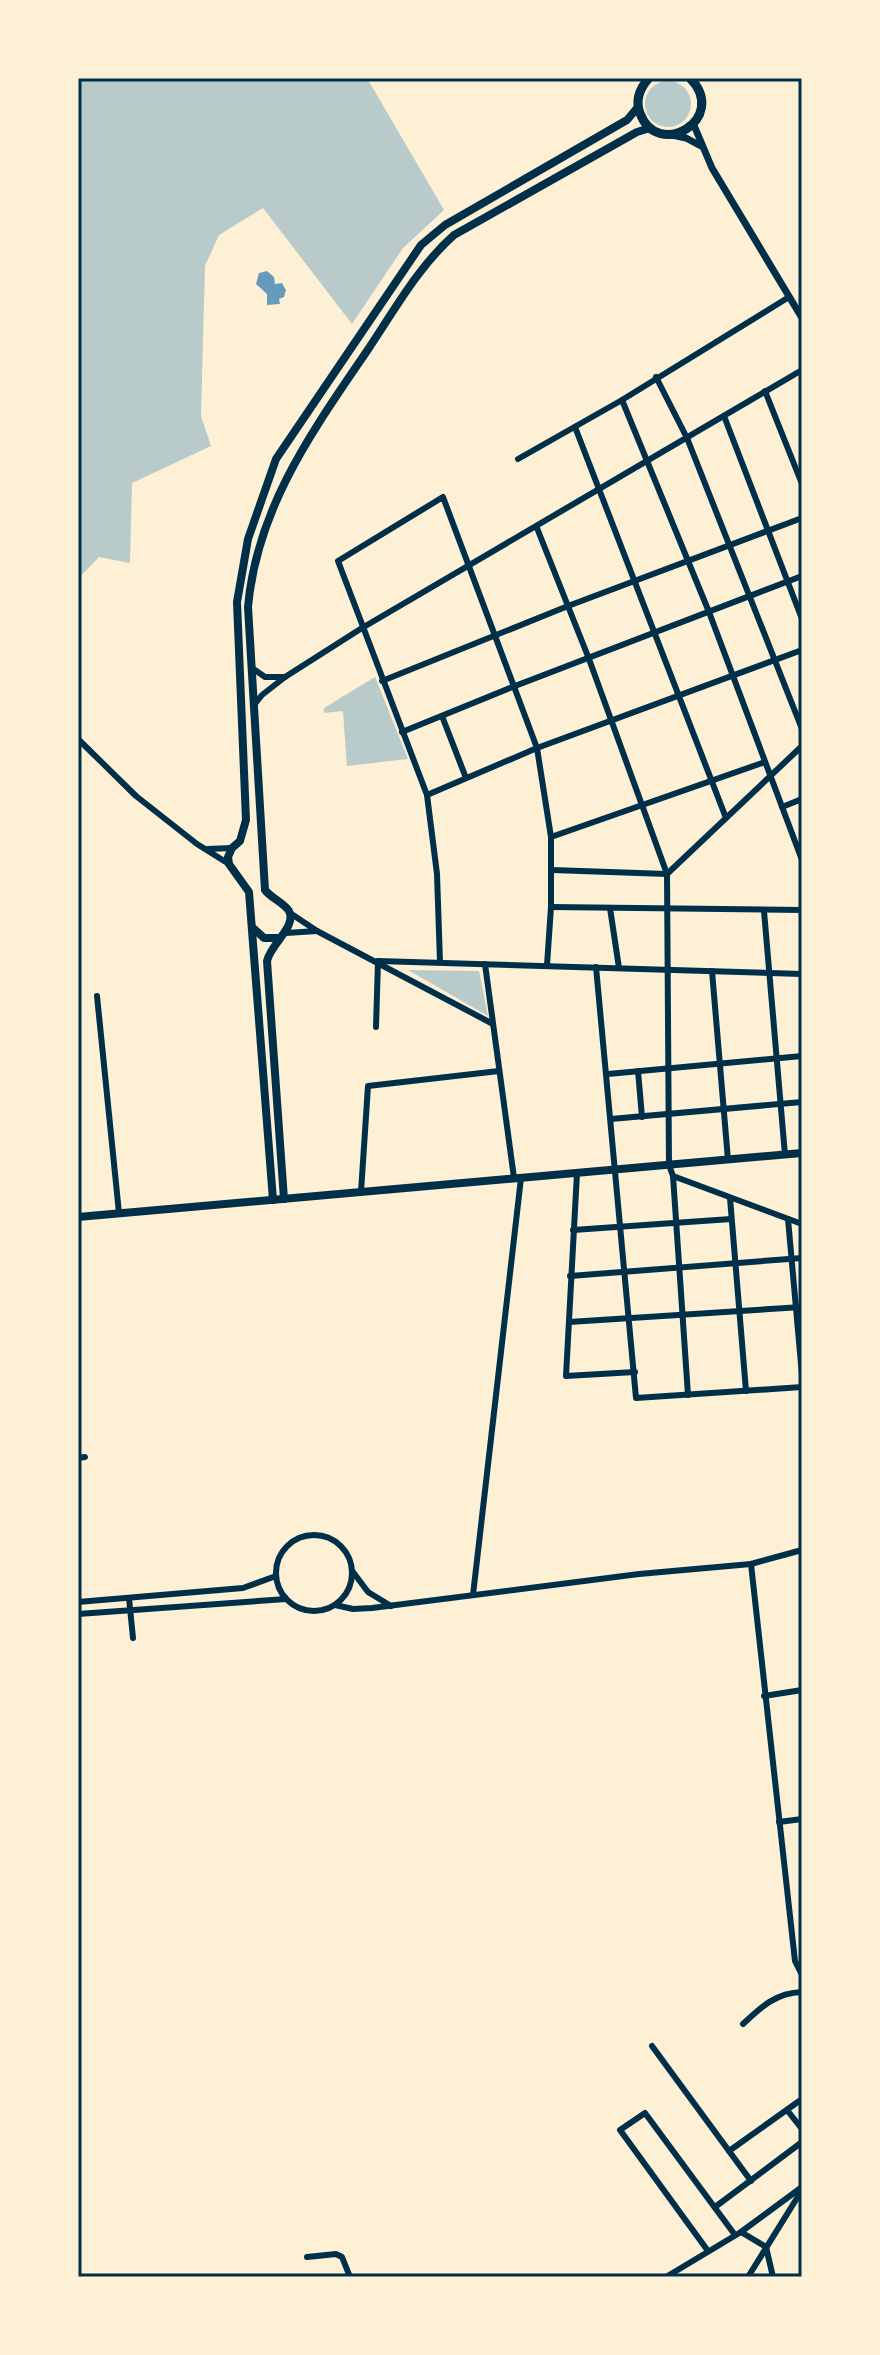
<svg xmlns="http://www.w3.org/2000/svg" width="880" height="2355" font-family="'Titillium Web',sans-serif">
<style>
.green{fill:#b9caca}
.water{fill:#669bbc}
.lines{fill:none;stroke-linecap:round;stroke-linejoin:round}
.minor{stroke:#003049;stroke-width:6}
.tertiary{stroke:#003049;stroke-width:7}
.secondary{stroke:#003049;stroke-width:8}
.primary{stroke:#003049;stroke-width:9}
.neatline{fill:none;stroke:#003049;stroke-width:3}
</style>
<rect width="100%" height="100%" fill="#fdf0d5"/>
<g class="green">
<polygon points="78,78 367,78 444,210 403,248 352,324 263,208 219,235 205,266 201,416 211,446 132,483 130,563 99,557 78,579"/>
<circle cx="668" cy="104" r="23"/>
<polygon points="375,677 408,759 347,766 343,711 324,713 324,708"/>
<polygon points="408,970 479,971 488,1016"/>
</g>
<polygon class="water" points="267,271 274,277 275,284 282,283 286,290 284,297 279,299 280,304 267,305 267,294 256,284 259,273"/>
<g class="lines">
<g class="minor">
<polyline points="656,377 687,438 802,729"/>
<polyline points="765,391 802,484"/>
<polyline points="622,400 709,612 802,860"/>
<polyline points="724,416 802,619"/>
<polyline points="575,427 726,818"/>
<polyline points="518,459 622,400 789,297"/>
<polyline points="537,528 589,659 667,874 669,1165 673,1176 802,1224"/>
<polyline points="252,668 265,677 285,677"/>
<polyline points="382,681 568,606 802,518"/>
<polyline points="254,705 262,695 285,677 362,628 802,370"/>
<polyline points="442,716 466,778"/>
<polyline points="402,732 515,686 802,576"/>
<polyline points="78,739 136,796 197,844 229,864"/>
<polyline points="427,795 537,748 802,650"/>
<polyline points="782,807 802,799"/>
<polyline points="551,837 765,762"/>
<polyline points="208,849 232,848"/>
<polyline points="552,870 667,874"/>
<polyline points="667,874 802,746"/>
<polyline points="551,907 802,910"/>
<polyline points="610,908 619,968"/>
<polyline points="764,911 785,1155"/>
<polyline points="290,913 317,931 493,1024"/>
<polyline points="286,933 317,931"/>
<polyline points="378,961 802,974"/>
<polyline points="440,962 437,874 427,795 338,561 443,497 537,748 551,837 551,907 547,965"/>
<polyline points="485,964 514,1178"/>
<polyline points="596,967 636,1398 802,1387"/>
<polyline points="712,971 728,1160"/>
<polyline points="97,996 119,1213"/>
<polyline points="376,1027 378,961"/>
<polyline points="638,1071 642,1117"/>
<polyline points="608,1074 802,1056"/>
<polyline points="611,1119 802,1102"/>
<polyline points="577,1173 566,1376 635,1372"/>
<polyline points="673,1176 688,1395"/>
<polyline points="361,1192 368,1086 499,1071"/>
<polyline points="730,1198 746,1391"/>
<polyline points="788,1219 802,1375"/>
<polyline points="573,1230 731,1219"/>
<polyline points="570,1276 802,1258"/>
<polyline points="569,1322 802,1307"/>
<polyline points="78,1458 85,1457"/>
<circle cx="314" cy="1573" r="38"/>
<polyline points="751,1564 795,1961 802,1975"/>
<polyline points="353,1572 368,1592 391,1606"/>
<polyline points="473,1595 521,1178"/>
<polyline points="129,1598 133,1638"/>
<polyline points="78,1602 243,1588 276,1576"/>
<polyline points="335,1605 353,1609 372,1608 639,1574 751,1564 802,1550"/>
<polyline points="78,1614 286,1599"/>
<polyline points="764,1696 802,1690"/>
<polyline points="779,1822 802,1819"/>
<path d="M743,2024C762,2006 776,1993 802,1992"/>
<polyline points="652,2046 751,2181"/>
<polyline points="787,2110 802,2129"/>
<polyline points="729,2151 802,2099"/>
<polyline points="715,2207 802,2142"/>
<polyline points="741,2232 766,2247 773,2277"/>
<polyline points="708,2251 620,2130 645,2113 735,2235"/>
<polyline points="307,2257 336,2254 342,2257 350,2277"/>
<polyline points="666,2277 741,2232 802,2187"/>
<polyline points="748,2277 802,2190"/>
</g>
<g class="tertiary">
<polyline points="693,123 712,168 802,318"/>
<polyline points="672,135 686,138 701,146"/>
</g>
<g class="secondary">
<polyline points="253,928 264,938 278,938"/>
<path d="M284,1199L267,961C271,943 297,927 289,911C284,903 271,898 265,890L248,607C257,506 314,429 369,348C395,309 419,266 454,235L637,132L650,128"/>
<polyline points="273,1200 249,892 229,864 228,857 232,848 240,841 246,820 237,602 248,539 276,459 421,245 445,225 627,120 638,107"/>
<polyline points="78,1217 802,1153"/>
</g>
<path class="primary" d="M649,78C640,88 635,100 640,113C657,161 730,119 690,78"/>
</g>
<rect width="880" height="2355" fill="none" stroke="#fdf0d5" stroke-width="160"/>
<rect x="80" y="80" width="720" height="2195" class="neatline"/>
</svg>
